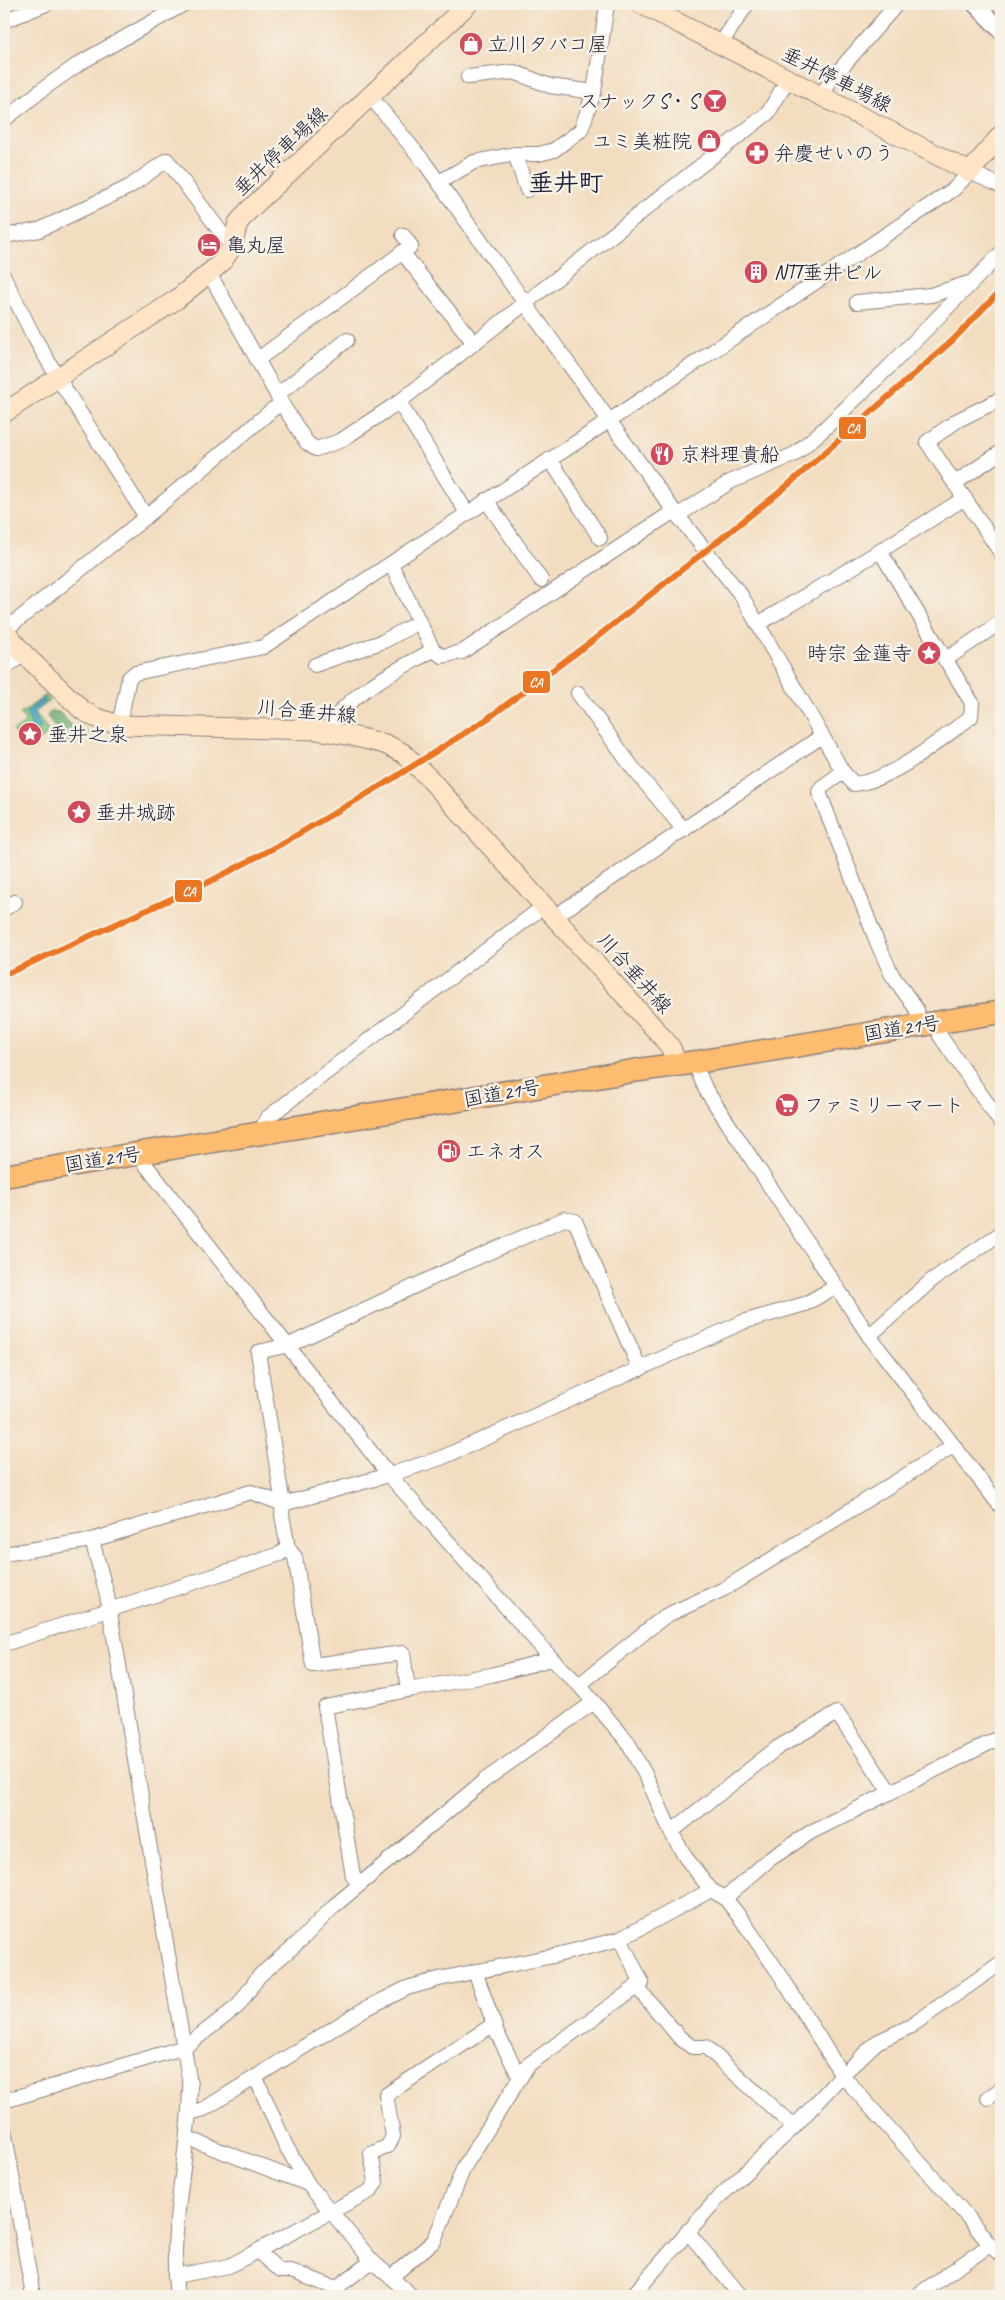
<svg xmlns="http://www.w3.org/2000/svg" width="1005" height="2300" font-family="Caveat,'Klee One',sans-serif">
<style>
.green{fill:#81c782;stroke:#52745e}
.forest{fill:#68ac70;stroke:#456756}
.water{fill:#4caaca;stroke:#376682}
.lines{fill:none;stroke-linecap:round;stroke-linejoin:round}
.minor-casing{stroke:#8a807e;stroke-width:16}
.tertiary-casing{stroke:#8a807e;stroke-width:19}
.secondary-casing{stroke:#8a807e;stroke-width:21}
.trunk-casing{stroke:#8a807e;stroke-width:25}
.minor{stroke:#fff;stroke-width:14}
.tertiary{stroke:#fff;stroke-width:16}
.secondary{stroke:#ffe4c6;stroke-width:19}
.trunk{stroke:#febc70;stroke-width:22}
.rail-1-casing{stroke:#f7f3e8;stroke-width:10}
.rail-1{stroke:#ea7522;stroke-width:6}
.labels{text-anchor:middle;stroke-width:5;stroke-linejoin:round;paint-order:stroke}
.poi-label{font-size:20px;fill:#22223b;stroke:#f7f3e8;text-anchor:start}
.street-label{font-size:20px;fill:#22223b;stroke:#f7f3e8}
.district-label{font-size:25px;font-weight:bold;fill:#22223b;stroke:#f7f3e8}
.line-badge{stroke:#f7f3e8;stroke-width:2}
.badge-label{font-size:14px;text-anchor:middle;font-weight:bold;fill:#fff}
</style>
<rect width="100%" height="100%" fill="#f7f3e8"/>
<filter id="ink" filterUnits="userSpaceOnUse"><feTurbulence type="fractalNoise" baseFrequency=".02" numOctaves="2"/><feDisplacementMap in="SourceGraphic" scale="10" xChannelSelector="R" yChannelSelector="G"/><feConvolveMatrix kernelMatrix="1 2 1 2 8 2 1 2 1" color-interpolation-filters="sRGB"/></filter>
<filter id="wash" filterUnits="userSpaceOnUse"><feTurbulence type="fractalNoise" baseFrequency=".0096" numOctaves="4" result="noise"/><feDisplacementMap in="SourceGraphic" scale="20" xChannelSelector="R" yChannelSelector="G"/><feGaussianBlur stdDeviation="1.12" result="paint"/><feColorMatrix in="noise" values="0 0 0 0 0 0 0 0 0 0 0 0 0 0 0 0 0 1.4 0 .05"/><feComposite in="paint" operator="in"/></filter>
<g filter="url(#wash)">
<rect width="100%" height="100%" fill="#f3ddc0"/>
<polygon class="green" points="46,695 50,701 35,712 50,733 26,750 13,731 26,722 20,714"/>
<polygon class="forest" points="51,711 59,712 72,725 87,731 88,736 71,746 67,746 47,716"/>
<polygon class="water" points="44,697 45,702 33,714 41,727 35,732 26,713"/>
</g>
<g filter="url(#ink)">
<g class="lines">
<g class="minor-casing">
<g id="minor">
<polyline points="4,21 46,4"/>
<polyline points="720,45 747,4"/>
<polyline points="468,77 514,72 550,86 594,92"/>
<path d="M370,96L424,162L674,511L741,595L843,772L854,784C892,781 939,740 971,717L972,703L880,551L758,624"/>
<polyline points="822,96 830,81 897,4"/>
<polyline points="4,120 43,89 80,63 184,4"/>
<polyline points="515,154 527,190"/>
<polyline points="439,182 474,162 515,154 539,154 554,150 581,130 594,92 607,4"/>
<polyline points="4,236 39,230 129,187 167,160 232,247"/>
<polyline points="402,252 474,343"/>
<polyline points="209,273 282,404 307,443 316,449 340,441 399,402 768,113 788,79"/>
<polyline points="4,277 33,335 58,378 146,517"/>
<polyline points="857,302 931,295 969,283"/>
<polyline points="257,360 411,246 403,235"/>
<polyline points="277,395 347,340"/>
<polyline points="1001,399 958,420 927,442 1001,553"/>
<polyline points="399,402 467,513"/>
<polyline points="550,459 600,538"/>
<polyline points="955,483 1001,452"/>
<polyline points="486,500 541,580"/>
<polyline points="678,515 730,482 795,454 824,429 890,366 1001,253"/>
<polyline points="880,551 965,498"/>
<polyline points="4,631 146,517 273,409 282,404"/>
<polyline points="433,650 442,656 462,652 674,511"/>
<polyline points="945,660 1001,622"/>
<polyline points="315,665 384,641 419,622"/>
<polyline points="4,668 24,654"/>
<polyline points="578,693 632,767 684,830"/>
<polyline points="119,725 129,678 135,673 263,647 609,421 954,189 970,172 1001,186"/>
<path d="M325,732C350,691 393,673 433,650L391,564"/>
<polyline points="843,772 822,787 819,792 877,942 892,975 917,1010 919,1025"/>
<polyline points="4,909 15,902"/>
<polyline points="554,917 822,736"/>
<polyline points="939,1022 940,1036 1001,1123"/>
<polyline points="697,1062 699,1074 706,1090 869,1336 1001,1507"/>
<polyline points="260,1133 267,1118 544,906"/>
<polyline points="141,1153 145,1164 389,1475 552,1659 579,1685 627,1741 647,1778 671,1832 686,1858 711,1890 725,1898 742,1920 781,1976 842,2075 967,2216 990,2245 1001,2255"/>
<polyline points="869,1336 932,1280 1001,1233"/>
<path d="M92,1540L107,1595L190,2084C190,2153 168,2229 177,2296"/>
<polyline points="288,1548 295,1557 313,1665 403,1653 408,1690 325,1707 353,1876 359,1885"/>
<polyline points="4,1554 92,1540 251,1492 283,1504 389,1475 441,1458 743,1322 805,1304 835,1287"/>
<polyline points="4,1644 235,1569 280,1554 288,1548 282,1515 283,1504 258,1352 289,1345 449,1270 564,1219 575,1221 640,1369"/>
<polyline points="579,1685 665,1616 724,1589 953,1446"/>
<polyline points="408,1690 491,1675 552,1659"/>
<polyline points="671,1832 777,1748 837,1713 890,1792"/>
<polyline points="725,1898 770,1859 811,1832 1001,1737"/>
<polyline points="475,1971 497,2033 520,2078"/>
<polyline points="636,1986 680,2038 692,2047 706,2047 794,2127"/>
<polyline points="256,2078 285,2144 308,2184 372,2261 412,2296"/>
<polyline points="988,2098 1001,2089"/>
<polyline points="4,2101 185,2047 238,2006 259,1976 301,1940 334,1906 485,1780 594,1702"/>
<polyline points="190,2113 204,2109 363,2010 407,1988 439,1979 553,1956 620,1939 711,1890"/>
<polyline points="4,2130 33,2296"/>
<polyline points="187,2138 308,2184"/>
<polyline points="687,2231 741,2296"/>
<polyline points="257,2251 280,2271 291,2271 336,2288 372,2261"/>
<polyline points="175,2276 229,2266 370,2191 376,2182 371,2154 388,2146 393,2136 386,2095 494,2024"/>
<polyline points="391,2277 434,2241 464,2167 528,2065 642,1983 620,1939"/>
<polyline points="632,2296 716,2200 794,2127 842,2075 877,2042 911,2026 1001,1963"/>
<polyline points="916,2296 990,2245"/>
</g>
</g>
<g class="tertiary-casing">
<polyline id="tertiary" points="975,4 1001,31"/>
</g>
<g class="secondary-casing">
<g id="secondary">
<polyline points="641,4 970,172 1001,135"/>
<polyline points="4,413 177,299 209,273 222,262 232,247 238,223 248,211 468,4"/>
<polyline points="4,631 24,654 82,710 94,717 119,725 317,730 352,736 385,744 403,753 428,777 663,1038 671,1048 677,1065"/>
</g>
</g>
<g class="trunk-casing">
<polyline id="trunk" points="4,1176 639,1070 697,1062 1001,1012"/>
</g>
<use href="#minor" class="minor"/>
<use href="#tertiary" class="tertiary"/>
<use href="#secondary" class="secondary"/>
<use href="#trunk" class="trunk"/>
<g class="rail-1-casing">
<polyline id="rail-1" points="4,975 213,880 283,843 389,781 487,719 592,641 781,491 953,340 1001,290"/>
</g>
<use href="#rail-1" class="rail-1"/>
</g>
</g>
<defs>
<g id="shop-disc" transform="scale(1.25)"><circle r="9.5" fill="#d1495b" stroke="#f7f3e8"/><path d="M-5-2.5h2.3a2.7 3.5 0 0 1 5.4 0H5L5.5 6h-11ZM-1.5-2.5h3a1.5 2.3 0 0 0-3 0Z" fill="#fff"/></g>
<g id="bar-disc" transform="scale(1.25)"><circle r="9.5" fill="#d1495b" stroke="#f7f3e8"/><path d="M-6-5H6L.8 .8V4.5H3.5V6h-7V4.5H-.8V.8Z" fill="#fff"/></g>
<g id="pharmacy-disc" transform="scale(1.25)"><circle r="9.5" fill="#d1495b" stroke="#f7f3e8"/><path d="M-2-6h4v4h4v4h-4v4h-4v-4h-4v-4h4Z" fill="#fff"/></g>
<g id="hotel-disc" transform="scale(1.25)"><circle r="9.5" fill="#d1495b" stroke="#f7f3e8"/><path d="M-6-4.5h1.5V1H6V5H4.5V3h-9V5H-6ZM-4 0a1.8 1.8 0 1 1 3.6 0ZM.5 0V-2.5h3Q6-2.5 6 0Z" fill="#fff"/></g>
<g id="building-disc" transform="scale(1.25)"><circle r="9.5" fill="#d1495b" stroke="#f7f3e8"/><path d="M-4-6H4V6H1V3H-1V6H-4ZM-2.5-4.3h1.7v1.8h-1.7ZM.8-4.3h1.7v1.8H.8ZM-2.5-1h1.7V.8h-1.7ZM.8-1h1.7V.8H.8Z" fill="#fff"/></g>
<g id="restaurant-disc" transform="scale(1.25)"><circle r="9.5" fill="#d1495b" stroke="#f7f3e8"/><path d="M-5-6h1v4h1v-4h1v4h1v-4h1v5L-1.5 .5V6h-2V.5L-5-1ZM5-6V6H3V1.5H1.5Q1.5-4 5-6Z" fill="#fff"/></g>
<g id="sight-disc" transform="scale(1.25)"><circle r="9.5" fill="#d1495b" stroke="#f7f3e8"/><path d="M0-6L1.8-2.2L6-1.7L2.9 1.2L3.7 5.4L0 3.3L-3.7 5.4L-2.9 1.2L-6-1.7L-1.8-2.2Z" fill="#fff"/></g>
<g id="supermarket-disc" transform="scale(1.25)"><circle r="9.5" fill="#d1495b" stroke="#f7f3e8"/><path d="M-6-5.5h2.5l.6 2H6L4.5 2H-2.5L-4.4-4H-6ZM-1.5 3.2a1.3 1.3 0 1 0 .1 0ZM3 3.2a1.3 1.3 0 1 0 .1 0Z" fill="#fff"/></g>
<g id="fuel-disc" transform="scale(1.25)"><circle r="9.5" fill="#d1495b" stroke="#f7f3e8"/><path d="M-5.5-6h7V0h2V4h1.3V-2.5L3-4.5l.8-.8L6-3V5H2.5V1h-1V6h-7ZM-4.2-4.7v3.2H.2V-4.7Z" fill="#fff"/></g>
</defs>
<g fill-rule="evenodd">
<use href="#shop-disc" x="471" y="44"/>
<use href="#bar-disc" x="715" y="101"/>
<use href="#shop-disc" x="709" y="141"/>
<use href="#pharmacy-disc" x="757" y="153"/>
<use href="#hotel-disc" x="209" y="245"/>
<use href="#building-disc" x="756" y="272"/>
<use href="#restaurant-disc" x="662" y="454"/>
<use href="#sight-disc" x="929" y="653"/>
<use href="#sight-disc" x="30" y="734"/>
<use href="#sight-disc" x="79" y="812"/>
<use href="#supermarket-disc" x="787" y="1105"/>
<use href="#fuel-disc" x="449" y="1151"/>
</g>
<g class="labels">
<g class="poi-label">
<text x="488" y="51">立川タバコ屋</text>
<text x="698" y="108" text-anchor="end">スナックS・S</text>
<text x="692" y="148" text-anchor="end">ユミ美粧院</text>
<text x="774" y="160">弁慶せいのう</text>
<text x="226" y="252">亀丸屋</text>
<text x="774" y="279">NTT垂井ビル</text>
<text x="680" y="461">京料理貴船</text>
<text x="912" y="660" text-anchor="end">時宗 金蓮寺</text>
<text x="48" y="741">垂井之泉</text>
<text x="96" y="819">垂井城跡</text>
<text x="804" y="1112">ファミリーマート</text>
<text x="466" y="1158">エネオス</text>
</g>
<g class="street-label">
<text transform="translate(837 79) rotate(27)" y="7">垂井停車場線</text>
<text transform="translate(280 151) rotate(-43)" y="7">垂井停車場線</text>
<text transform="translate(307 711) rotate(5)" y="7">川合垂井線</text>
<text transform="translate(635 973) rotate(48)" y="7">川合垂井線</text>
<text transform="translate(902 1028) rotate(-9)" y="7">国道21号</text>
<text transform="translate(502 1093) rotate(-10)" y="7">国道21号</text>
<text transform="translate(103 1159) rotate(-9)" y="7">国道21号</text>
</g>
<g class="district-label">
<text x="566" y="191">垂井町</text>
</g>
</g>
<g class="line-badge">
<rect x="838" y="416" width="29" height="24" rx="5" fill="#ea7522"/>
<rect x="522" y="670" width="29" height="24" rx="5" fill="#ea7522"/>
<rect x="174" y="879" width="29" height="24" rx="5" fill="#ea7522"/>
</g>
<g class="badge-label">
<text x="853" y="433">CA</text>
<text x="536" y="687">CA</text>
<text x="189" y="896">CA</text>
</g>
<rect width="1005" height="2300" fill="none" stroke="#f7f3e8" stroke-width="20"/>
</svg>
